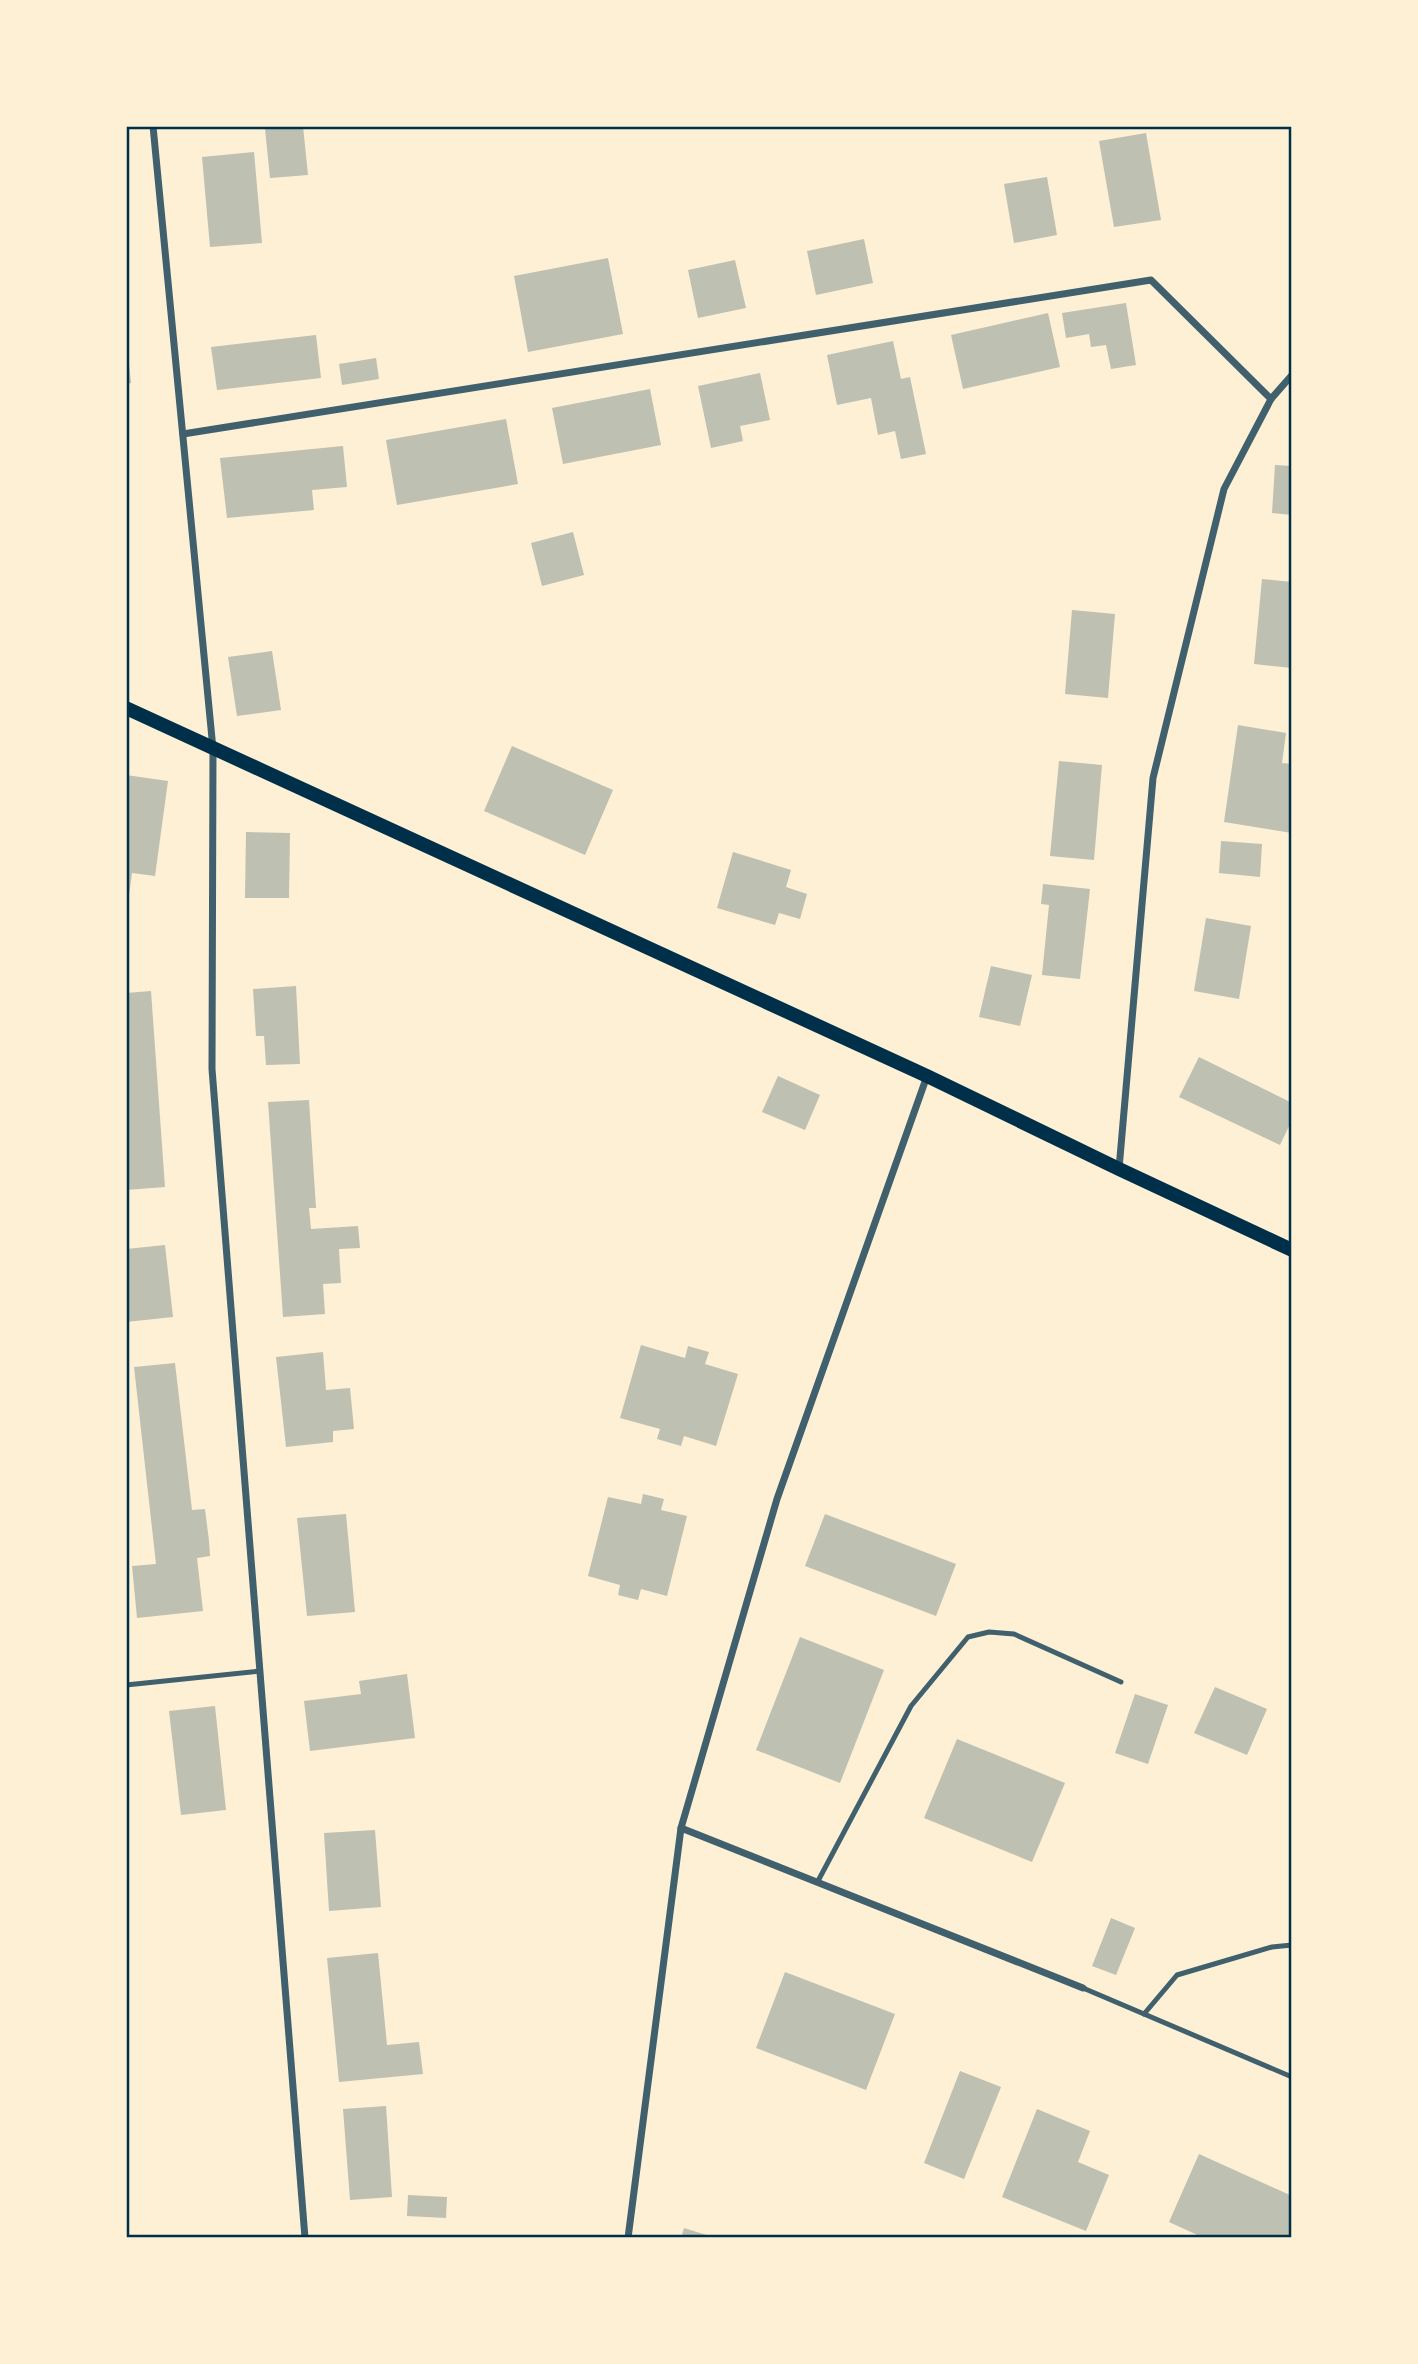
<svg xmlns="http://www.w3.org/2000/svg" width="1418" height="2364" font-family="Commissioner,sans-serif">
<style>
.building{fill:#bec0b2}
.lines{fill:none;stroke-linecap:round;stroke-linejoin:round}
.service{stroke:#3f606c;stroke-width:5}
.minor{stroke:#3f606c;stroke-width:7}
.secondary{stroke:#003049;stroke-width:14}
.neatline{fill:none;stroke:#003049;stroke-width:2.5}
</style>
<rect width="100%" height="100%" fill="#fdf0d5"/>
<g class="building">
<polygon points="292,126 303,126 308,175 270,178 265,129"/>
<polygon points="1146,133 1161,220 1114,227 1099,141"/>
<polygon points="254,152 262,243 210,247 202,157"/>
<polygon points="1047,177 1057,235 1014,243 1004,184"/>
<polygon points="864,239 873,283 816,295 807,251"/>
<polygon points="608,258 623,334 528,352 514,276"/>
<polygon points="735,260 746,308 698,318 688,270"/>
<polygon points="1126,303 1136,365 1111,369 1106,345 1091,347 1089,334 1066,338 1062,313"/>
<polygon points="1048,313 1060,367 963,389 951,335"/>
<polygon points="316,335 321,378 217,390 211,347"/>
<polygon points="893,341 901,379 910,377 926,454 901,459 895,431 878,435 871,398 837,405 827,355"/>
<polygon points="128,355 131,383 126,384 126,356"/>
<polygon points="376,358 379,379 342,385 339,364"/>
<polygon points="760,373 770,420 740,426 743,441 711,448 698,386"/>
<polygon points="650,389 661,445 563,464 552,408"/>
<polygon points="506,419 518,484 397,505 386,440"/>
<polygon points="343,446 347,487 312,490 314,510 227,518 220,458"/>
<polygon points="1275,465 1292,466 1292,515 1272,513"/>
<polygon points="573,532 584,575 542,586 531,543"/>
<polygon points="1262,579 1292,582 1292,668 1254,664"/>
<polygon points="1072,610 1115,614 1108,698 1065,694"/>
<polygon points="272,651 281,710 237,716 228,657"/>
<polygon points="1238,725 1286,733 1282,763 1292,764 1292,833 1224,822"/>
<polygon points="512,746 613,790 585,855 484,811"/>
<polygon points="1059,761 1102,765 1094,860 1050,856"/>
<polygon points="126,775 168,781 155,876 132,873 128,903"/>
<polygon points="246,832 290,833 289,898 245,898"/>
<polygon points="1221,841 1262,844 1260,877 1219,873"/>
<polygon points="733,852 791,870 786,887 807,894 800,919 779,913 775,925 717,908"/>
<polygon points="1043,884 1090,889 1080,979 1042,975 1049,905 1041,904"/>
<polygon points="1206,918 1251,926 1239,999 1194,991"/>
<polygon points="991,966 1032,975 1020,1026 979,1017"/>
<polygon points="296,986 300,1064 266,1065 264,1036 256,1036 253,989"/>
<polygon points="151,991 165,1187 126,1190 126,993"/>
<polygon points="1199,1057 1292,1103 1292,1120 1280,1145 1179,1097"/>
<polygon points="778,1076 820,1095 805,1130 762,1112"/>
<polygon points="309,1100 316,1208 309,1208 311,1229 358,1226 360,1248 339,1249 341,1283 323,1284 325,1314 283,1317 268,1102"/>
<polygon points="165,1245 173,1317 126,1322 126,1249"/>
<polygon points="641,1345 685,1358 688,1346 709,1352 705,1364 738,1374 716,1446 684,1436 681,1446 657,1439 660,1429 620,1418"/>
<polygon points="323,1352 326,1390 350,1388 354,1429 333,1431 333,1442 286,1447 276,1357"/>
<polygon points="175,1363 192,1510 205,1509 209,1541 210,1556 197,1558 203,1611 137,1618 132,1566 156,1564 134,1367"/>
<polygon points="643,1494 664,1499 661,1510 687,1516 667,1596 641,1589 638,1600 618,1595 620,1585 588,1576 608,1497 641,1504"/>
<polygon points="346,1514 355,1612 307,1616 297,1518"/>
<polygon points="825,1514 956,1564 936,1616 805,1566"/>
<polygon points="800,1637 884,1670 840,1783 756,1750"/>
<polygon points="407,1674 415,1738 310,1751 304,1701 361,1694 359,1681"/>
<polygon points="1215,1687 1267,1709 1247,1755 1194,1733"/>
<polygon points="1135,1694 1168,1705 1148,1764 1115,1753"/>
<polygon points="215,1706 226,1810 181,1815 169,1711"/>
<polygon points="957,1739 1065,1783 1032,1862 924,1818"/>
<polygon points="375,1830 381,1907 329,1911 324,1833"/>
<polygon points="1111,1918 1135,1928 1116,1975 1092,1966"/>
<polygon points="378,1953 387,2045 419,2042 423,2074 339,2082 327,1958"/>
<polygon points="785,1972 895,2014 866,2090 756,2048"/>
<polygon points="960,2071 1001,2087 964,2179 924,2163"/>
<polygon points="386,2106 392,2197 350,2200 343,2109"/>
<polygon points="1037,2109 1090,2131 1078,2162 1109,2175 1086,2231 1002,2197"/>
<polygon points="1199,2154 1292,2196 1292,2238 1204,2238 1169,2222"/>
<polygon points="408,2195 447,2197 446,2218 407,2216"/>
<polygon points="684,2228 713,2237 713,2238 681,2238"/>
</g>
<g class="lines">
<g class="service">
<polyline points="126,1685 260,1671"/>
<polyline points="818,1881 911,1706 968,1637 989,1632 1014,1634 1121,1682"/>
<polyline points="1083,1988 1292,2077"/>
<polyline points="1144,2014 1177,1975 1272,1947 1292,1945"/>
</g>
<g class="minor">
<polyline points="153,126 213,749 212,1069 305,2238"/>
<polyline points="183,434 1151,280 1271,399"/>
<polyline points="1119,1169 1153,778 1224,489 1271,399 1292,375"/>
<polyline points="681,1828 1083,1988"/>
<polyline points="628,2238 681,1828 777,1499 927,1076"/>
</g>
<polyline class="secondary" points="126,708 927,1076 1119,1169 1292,1250"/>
</g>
<rect width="1418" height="2364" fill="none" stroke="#fdf0d5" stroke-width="256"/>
<rect x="128" y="128" width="1162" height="2108" class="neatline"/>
</svg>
